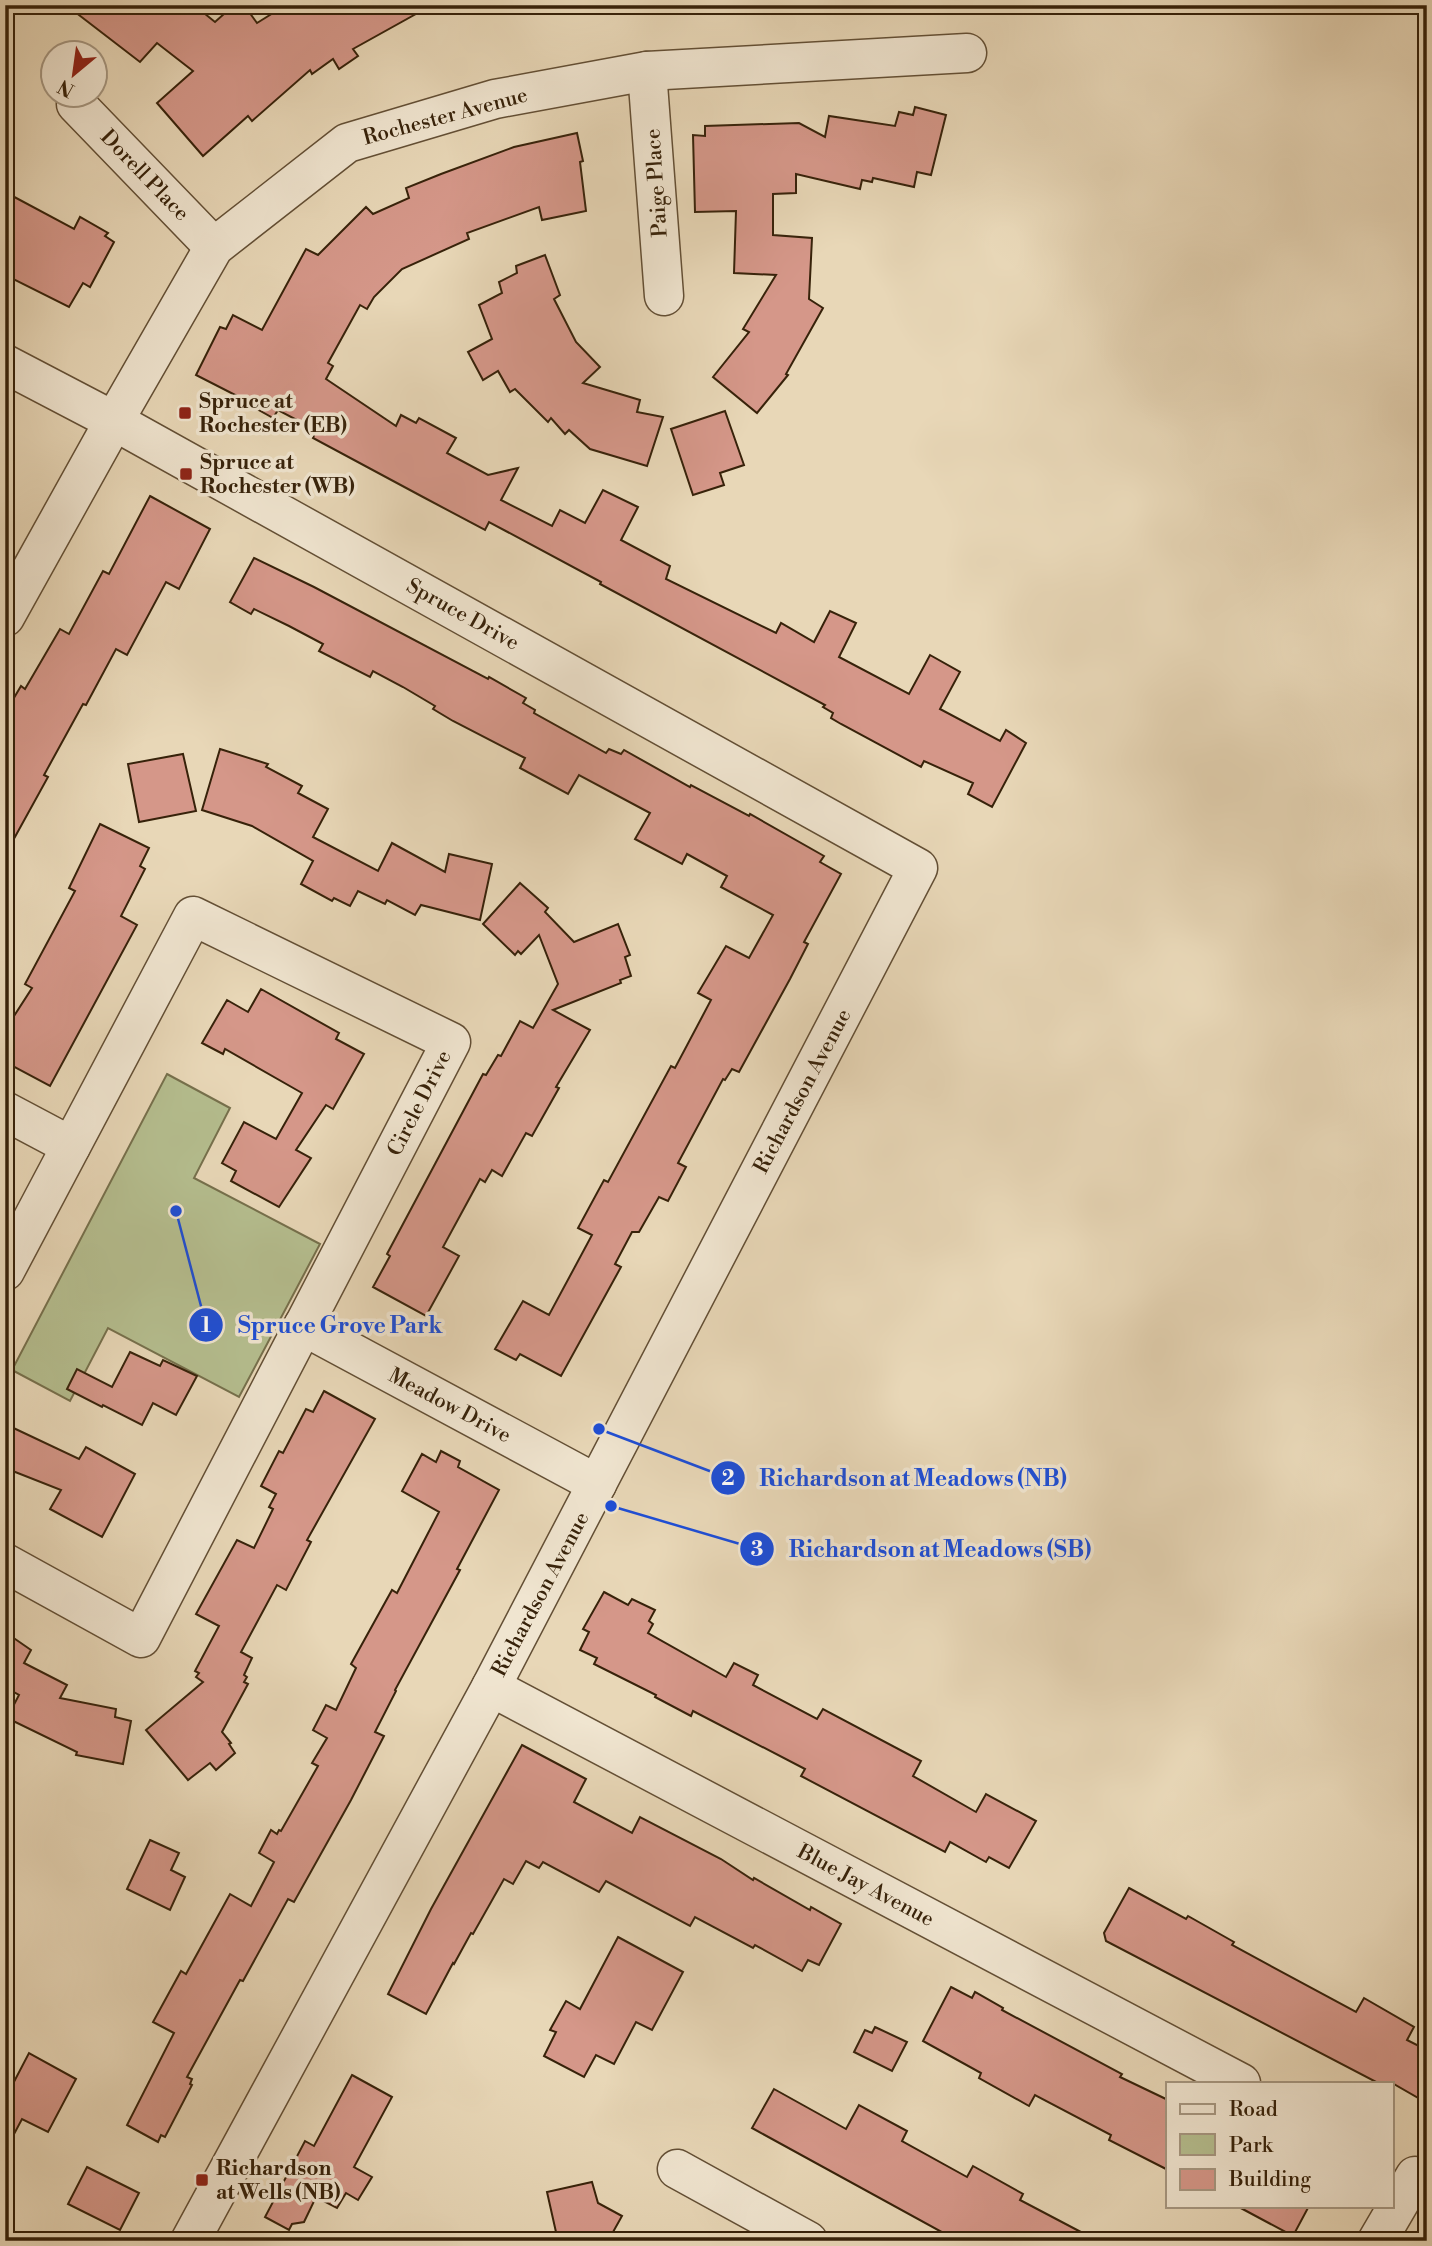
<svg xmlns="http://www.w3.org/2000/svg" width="1432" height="2246" font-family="'Libre Bodoni',serif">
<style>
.green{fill:#b5be8f;stroke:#76704c;stroke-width:2}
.building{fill:#d59789;stroke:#37220a;stroke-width:2}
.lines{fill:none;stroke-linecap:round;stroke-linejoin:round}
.minor-casing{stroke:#634f35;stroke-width:41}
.minor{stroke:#f0e5d0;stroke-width:38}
.poi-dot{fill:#8f2418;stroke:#f0e5d0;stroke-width:2.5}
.labels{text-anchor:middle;stroke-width:7;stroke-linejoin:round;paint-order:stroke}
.street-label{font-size:21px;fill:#37220a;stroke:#f0e5d0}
.poi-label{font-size:21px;font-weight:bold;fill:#37220a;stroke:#f0e5d0;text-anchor:start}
.leader{fill:none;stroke:#1d4ed8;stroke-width:2.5}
.callout-dot{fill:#1d4ed8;stroke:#f0e5d0;stroke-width:2.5}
.mark-label{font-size:21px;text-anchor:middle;font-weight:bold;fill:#fff}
.callout-label{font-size:23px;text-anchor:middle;font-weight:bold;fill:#1d4ed8;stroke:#f0e5d0;stroke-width:7;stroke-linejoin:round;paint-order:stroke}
</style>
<rect width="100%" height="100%" fill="#e8d7b7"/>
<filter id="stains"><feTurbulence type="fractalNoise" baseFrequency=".00286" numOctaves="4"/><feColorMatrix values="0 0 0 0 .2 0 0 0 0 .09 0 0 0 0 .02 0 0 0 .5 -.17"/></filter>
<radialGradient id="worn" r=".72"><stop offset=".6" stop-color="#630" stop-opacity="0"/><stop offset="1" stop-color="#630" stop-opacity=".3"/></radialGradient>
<polygon class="green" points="167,1074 230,1108 194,1178 320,1244 239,1397 108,1328 70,1401 12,1370"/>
<g class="building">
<polygon points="66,5 194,5 215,22 234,5 244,5 257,23 286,5 432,5 353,49 358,56 339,69 333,59 312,74 310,70 252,121 248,116 203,156 157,103 193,71 157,43 140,62"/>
<polygon points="915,107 946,115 931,175 917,172 914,187 873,178 872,182 862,180 860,189 796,174 796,193 773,194 773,235 812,238 809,299 823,308 786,374 788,375 757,413 713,377 749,332 743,329 776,275 734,273 736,211 695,212 693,135 705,136 705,126 799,123 825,137 829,116 895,126 899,112 913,115"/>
<polygon points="577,133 583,161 580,162 586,211 542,220 539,207 467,233 469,239 402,269 374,297 367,309 360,305 328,363 333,366 326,379 396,426 401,415 416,423 419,418 456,438 447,453 488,475 518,468 501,500 552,526 560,510 585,523 603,490 638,507 621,540 670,566 666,579 776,633 781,623 814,642 830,611 856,623 839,657 909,694 930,655 960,672 940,709 1000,741 1006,730 1026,743 992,807 968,794 973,783 924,761 921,767 841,724 831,718 833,713 823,707 825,705 600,584 601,582 489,522 485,530 423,497 313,438 316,430 278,410 273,418 246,403 247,401 196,375 220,327 226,329 233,315 262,330 306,249 318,255 366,207 373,214 409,198 406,188 441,174 514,147"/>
<polygon points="5,192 74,229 80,217 108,233 105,236 114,242 90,287 83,283 69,307 5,275"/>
<polygon points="545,255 560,295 554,299 576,342 600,367 583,383 640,400 637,412 663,417 647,466 590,449 569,430 565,434 551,418 548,422 515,389 510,392 498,371 483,380 468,352 492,339 479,305 502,293 499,282 517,273 516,266"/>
<polygon points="725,411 744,465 720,473 724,485 693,495 671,429"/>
<polygon points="150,496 210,529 179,589 166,582 127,655 116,649 86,705 83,704 44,775 48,777 5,855 5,713 21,686 25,689 60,629 69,634 103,571 109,574"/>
<polygon points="254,558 314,587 488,679 489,677 526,698 523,703 535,710 534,713 606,753 609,749 621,754 624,750 690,787 691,785 749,816 750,814 824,856 820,862 841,874 804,942 808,944 790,979 739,1072 732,1069 725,1080 723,1079 678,1163 686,1167 668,1201 659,1197 639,1232 632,1232 615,1264 621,1267 561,1376 520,1354 516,1360 495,1349 523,1301 549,1315 592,1235 578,1228 604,1180 608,1182 671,1066 675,1068 711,1000 698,993 726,946 749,958 773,915 721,887 727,876 687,854 682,864 635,839 650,813 579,775 568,794 520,768 525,758 453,721 433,709 435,706 403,687 373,671 370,677 319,651 323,644 289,626 254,609 251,614 230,602"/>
<polygon points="220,749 268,764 266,767 302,786 298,793 328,809 313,837 378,871 392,843 445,872 449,854 492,864 480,920 421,905 415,915 387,900 385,904 358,891 350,906 334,898 332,901 301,884 313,861 252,826 202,810"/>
<polygon points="183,754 196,811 139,822 128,764"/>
<polygon points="100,824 149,848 140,866 145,869 121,916 137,925 50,1086 5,1062 5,1030 32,988 25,984 75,891 69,888"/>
<polygon points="520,883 548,908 545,912 574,942 618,924 630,955 625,957 631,976 620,980 621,983 553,1010 590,1030 556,1087 559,1088 532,1136 526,1133 502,1176 492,1170 485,1182 480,1179 443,1247 459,1256 426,1316 373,1287 390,1256 387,1254 483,1074 486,1075 498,1055 501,1056 520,1021 533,1028 558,984 539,935 521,954 518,951 515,955 483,924"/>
<polygon points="261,989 339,1033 336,1039 364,1054 333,1109 326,1105 296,1150 311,1158 279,1207 231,1181 236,1171 222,1163 244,1122 276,1139 302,1093 225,1049 223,1054 202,1043 227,1000 248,1012"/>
<polygon points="130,1352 160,1366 163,1360 197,1376 176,1415 153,1403 142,1425 103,1405 102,1407 67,1389 77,1369 112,1387"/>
<polygon points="324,1391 375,1419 307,1540 311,1542 286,1590 277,1585 241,1652 252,1658 244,1675 247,1677 244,1682 248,1684 222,1732 231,1743 229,1744 235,1753 216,1770 210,1763 188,1780 146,1730 203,1682 196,1677 199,1673 195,1671 219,1626 196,1614 237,1540 254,1548 273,1509 269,1507 276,1494 261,1486 279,1451 283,1453 306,1409 313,1412"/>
<polygon points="5,1424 79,1459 86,1447 135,1474 102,1537 50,1509 61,1490 5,1468"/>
<polygon points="441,1451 460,1461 458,1467 499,1490 457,1569 460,1570 395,1690 396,1691 375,1732 384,1736 351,1800 294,1902 288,1899 243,1981 240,1980 187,2077 192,2079 190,2084 192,2085 165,2137 161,2135 158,2142 127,2125 174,2033 153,2022 181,1971 186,1974 230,1894 251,1906 274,1862 259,1853 271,1830 277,1834 279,1830 281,1831 318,1766 312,1763 327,1738 313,1730 326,1705 336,1710 356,1668 351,1664 392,1590 397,1593 439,1512 402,1491 422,1454 436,1462"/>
<polygon points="604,1592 628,1605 632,1599 655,1610 649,1621 653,1624 648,1633 726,1677 734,1663 758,1675 753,1685 817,1719 823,1709 921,1761 913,1776 976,1812 986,1794 1036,1821 1009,1868 989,1857 986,1862 950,1842 945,1852 801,1776 805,1769 693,1711 691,1716 655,1697 656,1695 594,1664 597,1658 580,1650 589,1632 583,1629"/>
<polygon points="5,1632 31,1650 24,1663 67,1685 60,1698 116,1709 115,1717 131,1721 123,1764 76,1755 77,1752 7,1718 19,1695 10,1690 5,1698"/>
<polygon points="522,1745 586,1779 574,1802 632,1833 640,1817 721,1859 753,1880 754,1878 810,1910 811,1907 841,1924 819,1965 808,1960 802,1971 755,1945 753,1948 695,1917 690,1926 606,1881 599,1892 543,1862 539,1868 526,1861 513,1884 504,1879 473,1934 471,1933 454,1964 453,1963 426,2014 388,1994 431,1909"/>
<polygon points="150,1840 179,1853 171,1870 185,1877 170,1910 127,1889"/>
<polygon points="1129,1888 1186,1919 1188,1916 1234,1942 1232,1945 1356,2012 1364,1998 1414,2027 1407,2040 1427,2050 1427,2103 1392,2083 1378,2083 1106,1941 1104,1933"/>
<polygon points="618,1937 683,1972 652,2030 636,2022 614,2064 596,2055 584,2077 544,2056 556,2032 550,2030 566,2001 580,2009"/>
<polygon points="951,1987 972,1998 975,1992 1003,2008 1002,2010 1122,2074 1120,2077 1168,2100 1168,2170 1109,2140 1111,2135 1035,2095 1029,2106 979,2078 981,2073 923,2041"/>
<polygon points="875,2027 907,2042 892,2071 854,2052 865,2030 872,2033"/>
<polygon points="29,2053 76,2079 48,2132 22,2119 5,2151 5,2099"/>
<polygon points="352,2075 392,2097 354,2167 372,2177 358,2200 346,2193 337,2208 316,2197 304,2222 292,2224 289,2230 265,2217 305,2141 314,2146"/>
<polygon points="774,2089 846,2129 859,2105 907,2131 902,2141 967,2177 973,2166 1023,2194 1020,2200 1098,2241 958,2241 752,2128"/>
<polygon points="87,2167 139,2193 120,2230 68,2204"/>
<polygon points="592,2182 598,2203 622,2216 608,2241 558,2241 547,2192"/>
<polygon points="1237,2206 1309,2206 1293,2236"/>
</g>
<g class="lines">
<g class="minor-casing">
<g id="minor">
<polyline points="647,71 664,296"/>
<polyline points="76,104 214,247"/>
<polyline points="5,364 114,421 918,868 491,1687 190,2241"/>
<polyline points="5,617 114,421 214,247 347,143 495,99 647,71 967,53"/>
<polyline points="5,1111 71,1146"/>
<polyline points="5,1271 193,916 451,1042 141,1638 5,1563"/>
<polyline points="303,1326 597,1484"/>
<polyline points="491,1687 1241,2083"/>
<polyline points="677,2169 808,2241"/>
<polyline points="1377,2241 1415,2176"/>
</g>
</g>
<use href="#minor" class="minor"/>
</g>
<g class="poi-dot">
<rect x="178" y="406" width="14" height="14" rx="3.5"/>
<rect x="179" y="467" width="14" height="14" rx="3.5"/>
<rect x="195" y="2173" width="14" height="14" rx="3.5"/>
</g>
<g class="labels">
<g class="street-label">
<text transform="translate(445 116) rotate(-15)" y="7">Rochester Avenue</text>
<text transform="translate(145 175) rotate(46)" y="7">Dorell Place</text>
<text transform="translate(656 183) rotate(-94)" y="7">Paige Place</text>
<text transform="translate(463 614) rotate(29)" y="7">Spruce Drive</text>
<text transform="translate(802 1091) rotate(-62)" y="7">Richardson Avenue</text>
<text transform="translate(419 1103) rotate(-63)" y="7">Circle Drive</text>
<text transform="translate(450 1405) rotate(28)" y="7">Meadow Drive</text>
<text transform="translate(540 1594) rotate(-62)" y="7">Richardson Avenue</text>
<text transform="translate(866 1885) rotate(28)" y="7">Blue Jay Avenue</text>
</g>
<g class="poi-label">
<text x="199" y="408">Spruce at<tspan x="199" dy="24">Rochester (EB)</tspan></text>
<text x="200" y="469">Spruce at<tspan x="200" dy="24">Rochester (WB)</tspan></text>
<text x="216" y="2175">Richardson<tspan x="216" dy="24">at Wells (NB)</tspan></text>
</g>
</g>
<path class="leader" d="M176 1211L206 1325M599 1429L728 1478M611 1506L757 1549"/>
<g class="callout-dot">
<circle cx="176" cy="1211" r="7"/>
<circle cx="599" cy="1429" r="7"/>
<circle cx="611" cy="1506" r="7"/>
<circle cx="206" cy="1325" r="18"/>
<circle cx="728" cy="1478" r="18"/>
<circle cx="757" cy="1549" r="18"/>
</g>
<g class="mark-label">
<text x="206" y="1332">1</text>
<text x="728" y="1485">2</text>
<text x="757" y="1556">3</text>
</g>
<g class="callout-label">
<text x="340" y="1333">Spruce Grove Park</text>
<text x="913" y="1486">Richardson at Meadows (NB)</text>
<text x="940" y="1557">Richardson at Meadows (SB)</text>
</g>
<rect width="1432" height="2246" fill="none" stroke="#e8d7b7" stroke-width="28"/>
<rect x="7" y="7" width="1418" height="2232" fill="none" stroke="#37220a" stroke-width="3.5"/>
<rect x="14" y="14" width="1404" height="2218" fill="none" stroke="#37220a" stroke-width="2"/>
<rect x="1166" y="2082" width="228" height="126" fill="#f0e5d0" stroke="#a69781" stroke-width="2"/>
<rect x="1180" y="2104" width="35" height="10" fill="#f0e5d0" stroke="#a69781" stroke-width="2"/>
<text x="1229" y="2116" font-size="21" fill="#37220a">Road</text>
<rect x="1180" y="2134" width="35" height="21" fill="#b5be8f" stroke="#a69781" stroke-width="2"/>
<text x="1229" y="2152" font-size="21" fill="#37220a">Park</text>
<rect x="1180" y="2169" width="35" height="21" fill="#d59789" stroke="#a69781" stroke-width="2"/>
<text x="1229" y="2186" font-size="21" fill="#37220a">Building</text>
<g transform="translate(74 74) rotate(209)"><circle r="33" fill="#f0e5d0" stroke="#a69781" stroke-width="2"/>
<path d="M0-5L12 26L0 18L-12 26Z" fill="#8f2418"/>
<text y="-10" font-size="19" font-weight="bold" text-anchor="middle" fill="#37220a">N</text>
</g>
<rect width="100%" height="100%" filter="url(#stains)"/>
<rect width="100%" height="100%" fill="url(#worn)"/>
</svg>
